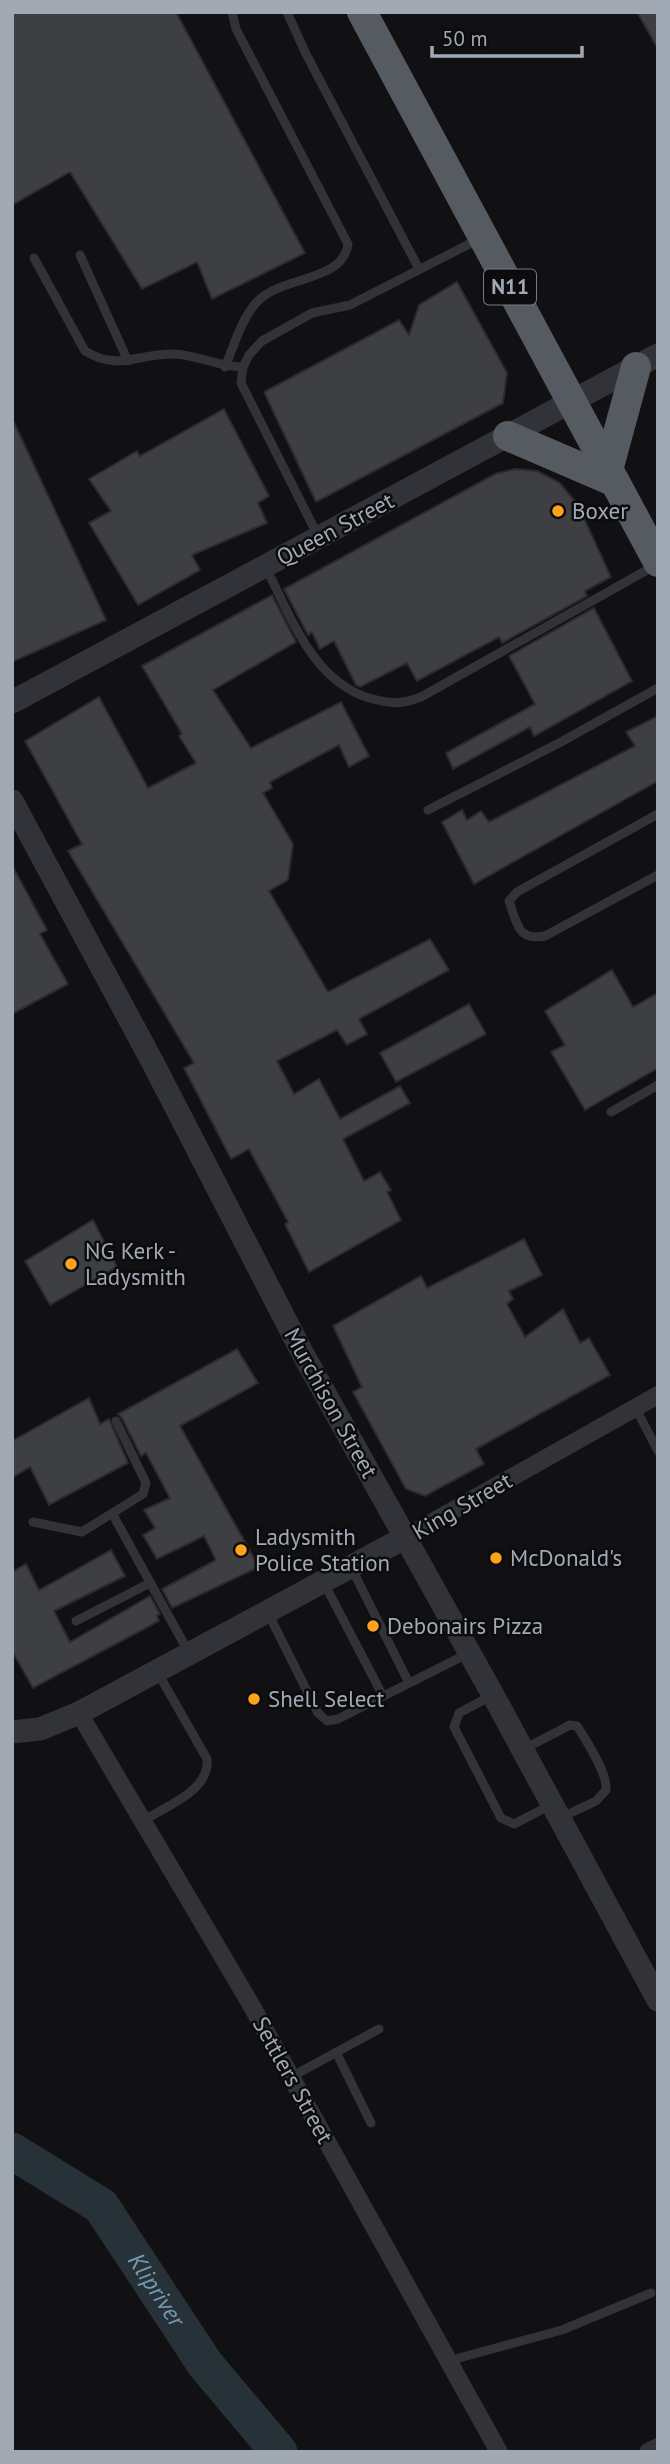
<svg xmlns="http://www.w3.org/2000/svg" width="670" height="2464" font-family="'PT Sans',sans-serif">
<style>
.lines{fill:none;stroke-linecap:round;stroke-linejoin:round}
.river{stroke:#273138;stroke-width:37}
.building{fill:#3d3f43;stroke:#2b2b2f;stroke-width:2}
.service{stroke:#323338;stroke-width:9}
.minor{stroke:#323338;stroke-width:18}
.tertiary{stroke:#323338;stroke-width:23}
.trunk{stroke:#565a61;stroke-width:30}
.poi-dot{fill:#ffa21d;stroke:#0c0c0e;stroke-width:2.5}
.labels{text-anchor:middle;stroke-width:5;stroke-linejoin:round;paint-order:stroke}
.shield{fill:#0c0c0e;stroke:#747a83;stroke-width:2}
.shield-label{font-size:21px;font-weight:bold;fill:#a1a9b5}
.poi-label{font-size:23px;fill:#a1a9b5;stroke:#0c0c0e;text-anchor:start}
.street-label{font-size:23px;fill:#a1a9b5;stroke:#0c0c0e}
.water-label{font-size:24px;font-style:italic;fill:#759bb4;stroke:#0c0c0e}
</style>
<rect width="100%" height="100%" fill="#111113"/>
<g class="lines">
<path class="river" id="s1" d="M12,2151L101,2206L205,2364L279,2452"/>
</g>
<g class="building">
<polygon points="12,12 176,12 305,253 212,299 197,262 142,289 70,172 12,205"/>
<polygon points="637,12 658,12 658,49"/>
<polygon points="457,282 507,373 503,403 316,502 264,392 399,320 409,335 419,305"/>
<polygon points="224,409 269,496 258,503 267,523 192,555 200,570 138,605 89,523 111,511 89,479 137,451 140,456"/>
<polygon points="12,418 106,620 12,662"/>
<polygon points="515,469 537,471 560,483 578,505 611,577 585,591 587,596 502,643 499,637 417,681 407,663 360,687 356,685 334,641 320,649 312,632 308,635 284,589 495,474"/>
<polygon points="272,595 296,642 213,690 251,748 341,702 369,756 349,767 339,745 270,782 272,788 263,793 293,844 288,880 269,891 328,992 430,939 449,970 359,1019 367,1034 347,1045 337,1030 277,1061 294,1094 319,1079 340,1119 400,1086 410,1103 343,1139 364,1181 380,1172 391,1190 387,1192 401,1220 309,1272 285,1224 288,1222 249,1149 231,1159 184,1068 194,1063 68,851 82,844 25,741 99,697 148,788 196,763 179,736 182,734 142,666"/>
<polygon points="594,608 632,681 534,736 530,727 453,769 446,753 535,704 509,656"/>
<polygon points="658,716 658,781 474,884 442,822 462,810 467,820 481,811 489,822 635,746 626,732"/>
<polygon points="12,865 47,930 40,934 68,984 12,1014"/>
<polygon points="612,970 633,1007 658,993 658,1068 585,1110 551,1052 565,1045 545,1011"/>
<polygon points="469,1004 486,1034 396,1082 380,1053"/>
<polygon points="93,1220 117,1267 50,1305 25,1261"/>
<polygon points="524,1239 542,1275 509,1291 513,1299 507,1304 525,1337 563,1309 580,1343 589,1338 610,1375 476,1449 484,1464 425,1496 406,1489 353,1392 362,1387 333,1326 421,1276 427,1288"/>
<polygon points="237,1349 258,1383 180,1426 259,1567 172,1608 162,1589 216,1560 204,1536 157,1559 143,1535 155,1528 144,1510 170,1498 146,1453 141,1456 122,1418 118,1414"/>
<polygon points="89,1398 100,1424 109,1419 128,1463 49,1505 30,1467 12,1478 12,1441"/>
<polygon points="111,1550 125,1576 54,1611 70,1642 150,1596 160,1614 157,1616 159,1621 33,1688 12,1651 12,1572 26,1564 39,1590"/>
</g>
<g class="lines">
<g class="service">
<polyline points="287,12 305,52 419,269"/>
<polyline points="80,255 128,361"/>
<path d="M34,258L85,351C119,372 138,353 174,354C198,355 219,367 243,367"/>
<path d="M225,367C234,346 241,320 256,303C280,275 343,283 348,244L236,29L232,12"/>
<polyline points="318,536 241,383 243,367 249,355 262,341 312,313 350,305 479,239"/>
<path d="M265,566C290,614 312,681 369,698C391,704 400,705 421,697L656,565"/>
<polyline points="428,810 561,742 658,688"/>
<path d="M658,814L517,892L509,901C517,923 517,941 545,936L658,875"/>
<polyline points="611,1112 658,1085"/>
<polyline points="635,1407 658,1451"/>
<polyline points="113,1515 189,1653"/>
<polyline points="33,1522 82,1532 143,1494 146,1483 116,1421"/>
<polyline points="352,1569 409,1683"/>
<polyline points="324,1583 383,1696"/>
<polyline points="268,1613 318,1713 327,1721 338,1719 469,1653"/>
<polyline points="76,1621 150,1583"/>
<polyline points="491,1696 459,1713 454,1727 501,1818 514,1824 551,1805"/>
<path d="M524,1749L570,1725L577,1726C586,1740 608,1774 606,1790L596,1801L560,1818"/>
<path d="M143,1821C166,1806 210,1791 207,1759L158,1673"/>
<polyline points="336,2052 371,2123"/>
<polyline points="291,2077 379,2029"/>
<polyline points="448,2361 562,2330 651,2293"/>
</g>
<g class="minor">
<polyline points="406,1537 658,1395"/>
<polyline points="79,1713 250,2003 499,2452"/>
<polyline points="648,2452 658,2447"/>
</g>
<g class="tertiary">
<polyline points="12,702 658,355"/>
<polyline points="12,801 153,1063 303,1354 493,1695 658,2000"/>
<polyline points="12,1732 40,1729 79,1713 406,1537"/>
</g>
<g class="trunk">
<polyline points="362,12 658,562"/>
<polyline points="508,436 615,482"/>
<polyline points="608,470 636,367"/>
</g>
</g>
<g class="poi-dot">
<circle cx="558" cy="511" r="7"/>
<circle cx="71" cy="1264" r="7"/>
<circle cx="241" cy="1550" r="7"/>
<circle cx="496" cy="1558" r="7"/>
<circle cx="373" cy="1626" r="7"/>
<circle cx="254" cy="1699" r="7"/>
</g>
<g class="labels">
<rect class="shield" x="484" y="269.5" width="52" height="35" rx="5"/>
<g class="shield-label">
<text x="510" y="294">N11</text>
</g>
<g class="poi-label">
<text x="572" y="519">Boxer</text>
<text x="85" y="1259">NG Kerk -<tspan x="85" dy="26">Ladysmith</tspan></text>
<text x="255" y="1545">Ladysmith<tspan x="255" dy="26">Police Station</tspan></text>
<text x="510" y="1566">McDonald's</text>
<text x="387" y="1634">Debonairs Pizza</text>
<text x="268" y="1707">Shell Select</text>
</g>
<g class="street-label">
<text transform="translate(335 529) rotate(-28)" y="8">Queen Street</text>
<text transform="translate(331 1403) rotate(61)" y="8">Murchison Street</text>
<text transform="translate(462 1506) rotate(-30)" y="8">King Street</text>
<text transform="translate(293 2080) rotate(61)" y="8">Settlers Street</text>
</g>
<g class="water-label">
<text dy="8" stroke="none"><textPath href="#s1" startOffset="205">Klipriver</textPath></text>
</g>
</g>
<rect width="670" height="2464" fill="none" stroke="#a1a9b5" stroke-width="28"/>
<path d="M432 46v10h150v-10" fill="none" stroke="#a1a9b5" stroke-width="3.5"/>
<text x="442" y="46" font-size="21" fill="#a1a9b5" stroke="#0c0c0e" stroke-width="5" paint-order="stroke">50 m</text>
</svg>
